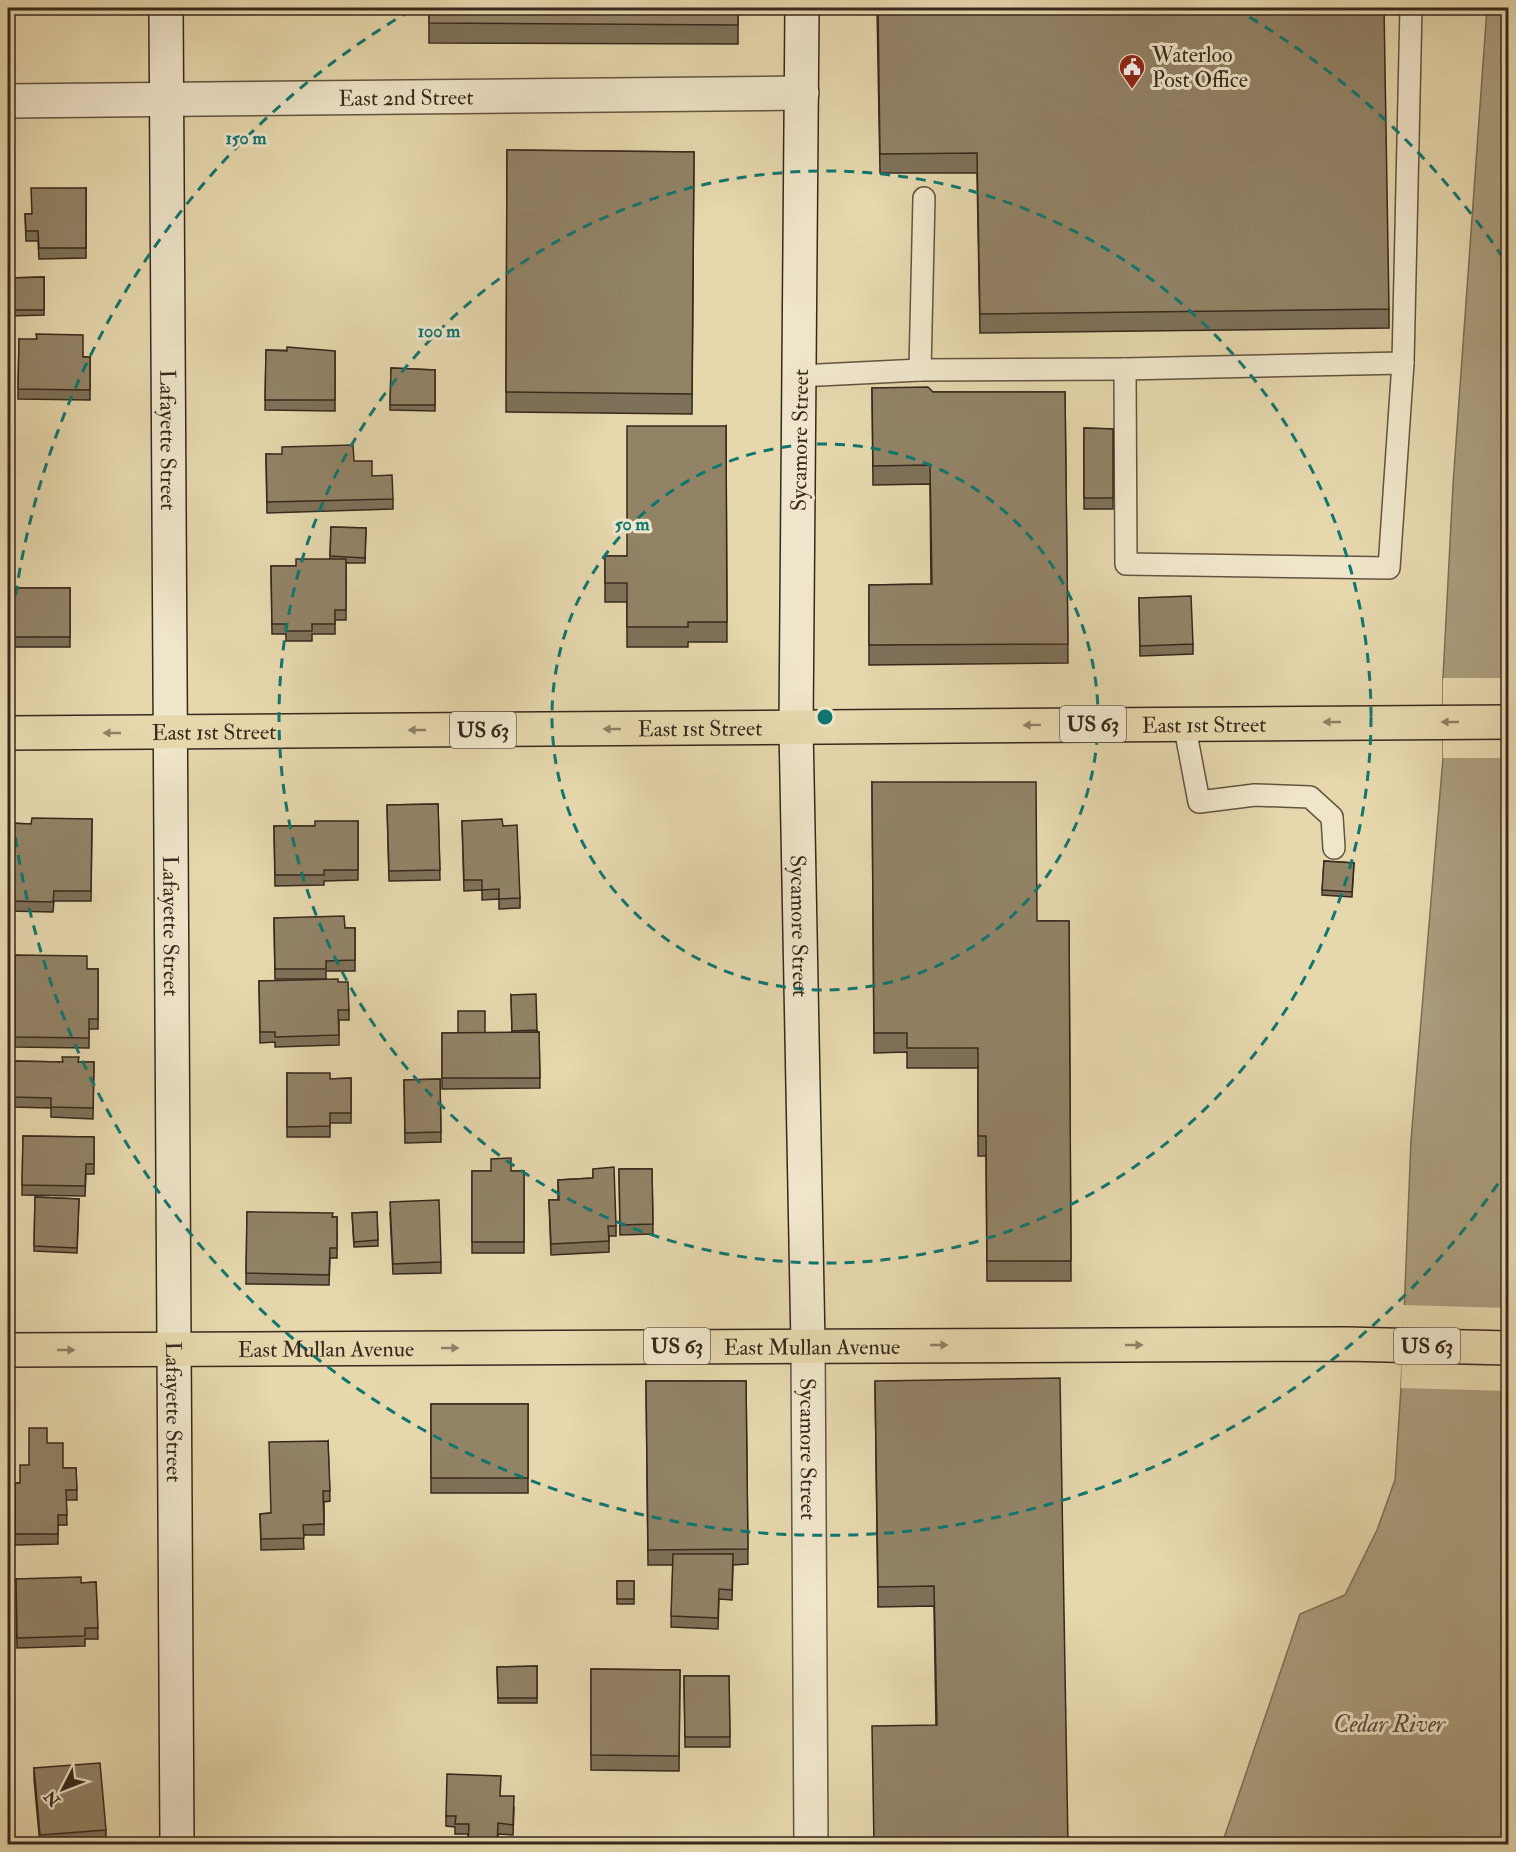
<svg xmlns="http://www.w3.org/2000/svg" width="1516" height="1852" font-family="'IM FELL Double Pica',serif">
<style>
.water{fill:#aa9c7c;stroke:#7c6e56;stroke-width:1.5}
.pier{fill:#e6d7ad}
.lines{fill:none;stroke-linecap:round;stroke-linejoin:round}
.lane-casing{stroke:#635440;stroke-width:24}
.street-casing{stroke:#635440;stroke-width:36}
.secondary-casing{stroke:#37291c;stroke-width:36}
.highway-casing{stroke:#37291c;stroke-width:36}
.lane{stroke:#efe5ca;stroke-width:21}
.street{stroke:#efe5ca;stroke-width:33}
.secondary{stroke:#efe5ca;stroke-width:33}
.highway{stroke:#e6d7ad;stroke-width:33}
.wall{fill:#7e7159;stroke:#37291c;stroke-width:1.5}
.building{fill:#928367;stroke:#37291c;stroke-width:1.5}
.oneway{fill:#8e8064}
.ring{fill:none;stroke:#0f766e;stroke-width:3;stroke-dasharray:10 8}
.labels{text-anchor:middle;stroke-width:6;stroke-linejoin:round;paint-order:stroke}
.shield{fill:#efe5ca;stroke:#6e6150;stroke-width:1.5}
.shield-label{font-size:21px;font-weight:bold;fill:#37291c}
.poi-label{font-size:22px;fill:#37291c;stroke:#efe5ca;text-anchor:start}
.street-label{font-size:22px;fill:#37291c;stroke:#efe5ca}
.water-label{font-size:24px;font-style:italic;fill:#5a4c39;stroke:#efe5ca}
.centre{fill:#0f766e;stroke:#efe5ca;stroke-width:3}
.ring-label{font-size:18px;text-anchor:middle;font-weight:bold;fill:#0f766e;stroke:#efe5ca;stroke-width:6;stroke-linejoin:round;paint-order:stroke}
</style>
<rect width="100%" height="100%" fill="#e6d7ad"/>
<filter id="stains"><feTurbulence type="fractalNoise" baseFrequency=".00333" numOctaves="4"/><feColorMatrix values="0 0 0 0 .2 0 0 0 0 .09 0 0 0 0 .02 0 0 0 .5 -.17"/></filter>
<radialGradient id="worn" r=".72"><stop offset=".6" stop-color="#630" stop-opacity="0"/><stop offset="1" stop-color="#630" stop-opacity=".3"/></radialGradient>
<polygon class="water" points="1487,8 1508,8 1508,1844 1222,1844 1300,1614 1345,1595 1377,1530 1395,1480 1401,1388 1411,1140 1443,758 1443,678 1453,485"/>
<g class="pier">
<rect x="1443" y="678" width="65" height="80"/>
<polygon points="1403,1305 1508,1308 1508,1391 1401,1388"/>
</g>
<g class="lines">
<g class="lane-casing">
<g id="lane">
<polyline points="1125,369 1126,564 1389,568 1403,363"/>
<polyline points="920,370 924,198"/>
<polyline points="799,376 920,370 1125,369 1403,363 1411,8"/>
<polyline points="1184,723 1199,802 1255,795 1310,797 1332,817 1334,848"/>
</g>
</g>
<g class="street-casing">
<g id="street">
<path id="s1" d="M8,101L802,93"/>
<path id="s2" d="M808,1345L811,1844"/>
</g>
</g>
<g class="secondary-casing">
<g id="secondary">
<path id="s3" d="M166,8L177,1844"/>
<path id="s4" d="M802,8L796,727L808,1345"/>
</g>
</g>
<g class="highway-casing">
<g id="highway">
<path id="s5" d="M8,733L1508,722"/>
<path id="s6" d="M8,1350L1346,1344L1508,1348"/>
</g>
</g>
<use href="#lane" class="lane"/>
<use href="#street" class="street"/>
<use href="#secondary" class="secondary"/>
<use href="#highway" class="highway"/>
</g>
<g class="wall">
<polygon points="429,8 738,8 738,44 429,43"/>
<polygon points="877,8 1389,309 1389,328 980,333 977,173 880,173"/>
<polygon points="507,150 694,152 692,414 506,412"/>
<polygon points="86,188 86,258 39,259 38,241 26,241 25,214 31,214"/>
<polygon points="44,277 44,315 10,316 9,278"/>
<polygon points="19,339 83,357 90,357 90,400 18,399"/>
<polygon points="266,350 335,351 335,411 265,410"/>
<polygon points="391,368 435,370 435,411 390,410"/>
<polygon points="872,388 933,392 1065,392 1068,663 869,665 869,585 931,584 930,484 873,485"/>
<polygon points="726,426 727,642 688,642 688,647 627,647 627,602 605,602 605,556 627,556"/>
<polygon points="1084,428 1113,429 1113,509 1084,509"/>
<polygon points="266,454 354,461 372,476 393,499 393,509 267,513"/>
<polygon points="331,527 366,528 365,563 346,563 346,620 335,620 335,634 312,634 312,641 286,641 286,634 272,634 271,566 296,566 330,559"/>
<rect x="8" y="588" width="62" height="59"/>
<polygon points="1139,598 1193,644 1193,654 1140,656"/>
<polygon points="872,782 1037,921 1069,921 1071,1281 987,1281 986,1156 978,1156 978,1068 907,1068 907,1052 874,1053"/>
<polygon points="438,804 440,880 389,881 387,805"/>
<polygon points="92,819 91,901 54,901 53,912 8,911 9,823 31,824"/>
<polygon points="358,821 358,880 324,881 324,885 275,886 274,826 315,826"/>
<polygon points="462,821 503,826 520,898 520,908 499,909 499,899 482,900 482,890 464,891"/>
<polygon points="1324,861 1354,863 1352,897 1322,895"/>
<polygon points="274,918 345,928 355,928 355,971 326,971 326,979 275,979"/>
<polygon points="15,955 87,969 98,969 98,1029 89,1029 89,1048 15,1047"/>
<polygon points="259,981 338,982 349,1010 349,1020 339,1020 339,1045 275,1047 275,1042 260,1043"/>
<polygon points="511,995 537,1030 537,1032 539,1032 540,1088 442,1089 442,1033 512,1033"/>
<polygon points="12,1061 63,1062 94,1062 93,1119 51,1117 51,1108 12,1107"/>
<polygon points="287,1073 330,1079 351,1078 351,1123 330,1123 330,1137 287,1137"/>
<polygon points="440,1079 441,1142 405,1143 404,1080"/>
<polygon points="23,1136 94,1137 94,1174 86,1174 85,1196 22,1195"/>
<polygon points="593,1169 616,1226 616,1236 609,1236 609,1252 551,1255 549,1200 558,1200 558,1180 593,1178"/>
<polygon points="619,1169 652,1169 653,1234 620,1235"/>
<rect x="472" y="1171" width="52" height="82"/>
<polygon points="35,1197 79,1199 77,1253 34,1251"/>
<polygon points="247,1212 337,1217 337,1258 330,1258 329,1285 246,1284"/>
<polygon points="377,1212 378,1246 354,1247 352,1213"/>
<polygon points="390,1213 441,1262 441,1273 393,1274"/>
<polygon points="646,1381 746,1381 748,1564 733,1565 732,1600 719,1599 718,1629 671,1627 673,1565 648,1565"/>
<polygon points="875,1381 1068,1845 936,1725 934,1606 878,1607"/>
<rect x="431" y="1404" width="97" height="89"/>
<polygon points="328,1441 330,1501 324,1502 324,1535 303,1535 304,1549 261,1550 260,1514 270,1513"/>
<polygon points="47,1443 63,1468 76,1468 77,1500 66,1500 67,1525 58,1525 58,1544 15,1545 15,1483 20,1483 29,1465"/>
<polygon points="16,1579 81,1583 96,1582 98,1639 85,1639 85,1646 17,1648"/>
<rect x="617" y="1581" width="17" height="23"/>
<polygon points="537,1666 537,1703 498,1703 497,1667"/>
<polygon points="591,1669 680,1670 679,1771 591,1770"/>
<polygon points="684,1676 729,1676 730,1747 685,1747"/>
<polygon points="34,1768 106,1830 106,1840 92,1841 101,1845 40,1845 34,1779"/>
<polygon points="501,1796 514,1807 513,1835 498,1834 498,1845 468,1845 468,1834 455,1834 455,1827 446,1826 446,1816"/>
</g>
<g class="building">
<polygon points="429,8 738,8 738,25 429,23"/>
<polygon points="878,8 1384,8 1389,309 980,314 977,153 880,154"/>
<polygon points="507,150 694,152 692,394 506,392"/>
<polygon points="31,188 86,188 86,248 39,248 38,231 26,231 25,214 32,214"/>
<polygon points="44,277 44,310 10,310 9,278"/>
<polygon points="36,334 83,335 83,357 90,357 90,390 18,389 19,339 37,339"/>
<polygon points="287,347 335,351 335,400 265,400 266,350 287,351"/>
<polygon points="391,368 435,370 435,405 390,405"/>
<polygon points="928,387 933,392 1065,392 1068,644 869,645 869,585 932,584 930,465 873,466 872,388"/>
<polygon points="627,426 726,426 727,622 688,622 688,627 627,627 627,583 605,583 605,556 627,556"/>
<polygon points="1084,428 1113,429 1113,498 1084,498"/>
<polygon points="353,445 354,461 372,461 372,476 392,475 393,499 267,502 266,454 282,454 282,447"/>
<polygon points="331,527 366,528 365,558 330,556"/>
<polygon points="296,559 346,559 346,610 335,610 335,624 312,624 312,631 286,631 286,624 272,624 271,566 296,566"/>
<rect x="8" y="588" width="62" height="49"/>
<polygon points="1191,596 1193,644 1140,646 1139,598"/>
<polygon points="872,782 1036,782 1037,921 1069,921 1071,1261 987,1261 986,1136 978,1136 978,1048 907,1048 907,1033 874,1033"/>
<polygon points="438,804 440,870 389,871 387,805"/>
<polygon points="32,818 92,819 91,891 54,891 53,902 8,901 9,823 31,824"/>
<polygon points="502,819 503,826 517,825 520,898 499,899 499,889 482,890 482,880 464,880 462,821"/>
<polygon points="315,821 358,821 358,870 324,870 324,875 275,875 274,826 315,826"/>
<polygon points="1324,861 1354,863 1352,892 1322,890"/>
<polygon points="344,916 345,928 355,928 355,960 326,961 326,969 275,969 274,918"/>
<polygon points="15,955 87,956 87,969 98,969 98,1019 89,1019 89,1038 15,1037"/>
<polygon points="338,979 338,982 348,982 349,1010 338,1010 339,1035 275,1037 275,1032 260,1032 259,981"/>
<polygon points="536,994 537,1030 512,1031 511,995"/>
<rect x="458" y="1011" width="27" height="22"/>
<polygon points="539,1032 540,1078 442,1078 442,1033"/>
<polygon points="62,1057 79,1057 78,1062 94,1062 93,1108 51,1107 51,1098 12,1097 12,1061 63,1062"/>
<polygon points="287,1073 330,1073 330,1079 351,1078 351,1113 330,1113 330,1126 287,1127"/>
<polygon points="440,1079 441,1132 405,1133 404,1080"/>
<polygon points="23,1136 94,1137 94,1164 86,1164 85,1186 22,1185"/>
<polygon points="511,1158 511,1171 524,1171 524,1242 472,1242 472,1171 491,1171 491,1159"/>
<polygon points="614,1167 616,1226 608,1226 609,1241 551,1244 549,1200 559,1200 558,1180 593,1178 593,1169"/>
<polygon points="619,1169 652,1169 653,1224 620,1225"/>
<polygon points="35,1197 79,1199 77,1248 34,1246"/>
<polygon points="439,1200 441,1262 393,1264 390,1202"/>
<polygon points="247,1212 333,1213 332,1217 337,1217 337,1248 330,1248 329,1275 246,1273"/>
<polygon points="377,1212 378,1240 354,1242 352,1213"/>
<polygon points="1060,1378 1068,1845 874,1845 872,1726 937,1725 934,1586 878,1587 875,1381"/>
<polygon points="646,1381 746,1381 748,1549 648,1550"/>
<rect x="431" y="1404" width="97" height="74"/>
<polygon points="29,1428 47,1428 47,1443 63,1443 63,1468 76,1468 77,1490 66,1490 67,1515 58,1515 58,1534 15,1534 15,1483 20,1483 20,1465 29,1465"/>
<polygon points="328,1441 330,1491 323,1491 324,1524 303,1525 304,1538 261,1539 260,1514 271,1513 269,1442"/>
<polygon points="673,1554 733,1554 732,1590 719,1589 718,1618 671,1616"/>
<polygon points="81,1577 81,1583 96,1582 98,1628 85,1628 85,1636 17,1638 16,1579"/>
<rect x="617" y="1581" width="17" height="18"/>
<polygon points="537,1666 537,1698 498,1698 497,1667"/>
<polygon points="591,1669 680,1670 679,1756 591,1755"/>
<polygon points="684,1676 729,1676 730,1737 685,1737"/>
<polygon points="100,1763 106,1830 40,1835 34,1768"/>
<polygon points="447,1774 501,1776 500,1796 514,1796 513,1825 498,1823 497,1845 468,1844 469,1824 455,1824 456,1816 446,1816"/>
<polygon points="101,1841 101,1845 54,1845 54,1842"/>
</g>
<defs><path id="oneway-solid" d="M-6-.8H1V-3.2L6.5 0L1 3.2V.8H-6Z" transform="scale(1.5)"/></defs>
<g class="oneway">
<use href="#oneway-solid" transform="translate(1332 722) rotate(180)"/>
<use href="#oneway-solid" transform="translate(1450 722) rotate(-180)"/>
<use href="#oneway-solid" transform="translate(1032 725) rotate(179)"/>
<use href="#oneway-solid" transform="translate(612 729) rotate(180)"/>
<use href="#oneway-solid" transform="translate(417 730) rotate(180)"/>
<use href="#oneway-solid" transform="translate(112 733) rotate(180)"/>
<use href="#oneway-solid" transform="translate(939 1345)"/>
<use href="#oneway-solid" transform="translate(1134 1345)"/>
<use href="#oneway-solid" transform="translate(450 1348)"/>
<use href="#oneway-solid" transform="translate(66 1350)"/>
</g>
<g class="ring">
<circle cx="825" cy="717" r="273"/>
<circle cx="825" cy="717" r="546"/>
<path d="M1508 1169A819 819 0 0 1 8 767M8 667A819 819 0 0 1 415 8M1234 8A819 819 0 0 1 1508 265"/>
</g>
<defs>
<g id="civic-pin" transform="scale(1.35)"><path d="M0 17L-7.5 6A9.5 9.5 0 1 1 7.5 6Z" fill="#8f2418" stroke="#efe5ca"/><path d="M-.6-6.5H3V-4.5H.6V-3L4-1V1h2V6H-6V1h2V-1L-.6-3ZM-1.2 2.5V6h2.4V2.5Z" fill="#fff"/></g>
</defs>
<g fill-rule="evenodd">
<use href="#civic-pin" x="1132" y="67"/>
</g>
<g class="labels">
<g class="shield">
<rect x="1060" y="706" width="66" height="36" rx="4.5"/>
<rect x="450" y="712" width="66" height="36" rx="4.5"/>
<rect x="644" y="1328" width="66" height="36" rx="4.5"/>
<rect x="1394" y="1328" width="66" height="36" rx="4.5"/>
</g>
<g class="shield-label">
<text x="1093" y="731">US 63</text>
<text x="483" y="737">US 63</text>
<text x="677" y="1353">US 63</text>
<text x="1427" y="1353">US 63</text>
</g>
<g class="poi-label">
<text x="1152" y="62">Waterloo<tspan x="1152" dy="25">Post Office</tspan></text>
</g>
<g class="street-label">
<text dy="8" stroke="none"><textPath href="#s1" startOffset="398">East 2nd Street</textPath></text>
<text dy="8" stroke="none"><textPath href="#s3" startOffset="432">Lafayette Street</textPath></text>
<text transform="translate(799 440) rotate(-89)" y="8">Sycamore Street</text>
<text dy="8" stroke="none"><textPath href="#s5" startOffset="1196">East 1st Street</textPath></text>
<text dy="8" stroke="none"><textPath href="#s5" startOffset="692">East 1st Street</textPath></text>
<text dy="8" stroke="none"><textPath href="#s5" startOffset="206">East 1st Street</textPath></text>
<text dy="8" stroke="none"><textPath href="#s3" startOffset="918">Lafayette Street</textPath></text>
<text dy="8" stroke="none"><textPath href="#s4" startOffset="918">Sycamore Street</textPath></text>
<text dy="8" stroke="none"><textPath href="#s6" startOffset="804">East Mullan Avenue</textPath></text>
<text dy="8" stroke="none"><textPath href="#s6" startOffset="318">East Mullan Avenue</textPath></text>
<text dy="8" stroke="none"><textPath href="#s3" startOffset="1404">Lafayette Street</textPath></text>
<text dy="8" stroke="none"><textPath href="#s2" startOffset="104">Sycamore Street</textPath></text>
</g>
<g class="water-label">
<text x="1389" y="1732">Cedar River</text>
</g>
</g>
<circle cx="825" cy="717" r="9" class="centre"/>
<g class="ring-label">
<text x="246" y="144">150 m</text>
<text x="439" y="337">100 m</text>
<text x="632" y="530">50 m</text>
</g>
<rect width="1516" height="1852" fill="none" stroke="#e6d7ad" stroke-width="30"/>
<rect x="9" y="9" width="1498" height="1834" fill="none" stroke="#37291c" stroke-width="3"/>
<rect x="15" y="15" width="1486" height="1822" fill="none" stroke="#37291c" stroke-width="1.5"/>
<g transform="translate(63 1789) rotate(228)" stroke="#efe5ca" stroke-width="4.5" paint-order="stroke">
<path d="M0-4.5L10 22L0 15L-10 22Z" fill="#37291c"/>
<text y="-9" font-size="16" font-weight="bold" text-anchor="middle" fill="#37291c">N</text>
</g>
<rect width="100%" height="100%" filter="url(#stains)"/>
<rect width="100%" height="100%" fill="url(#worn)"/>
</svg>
